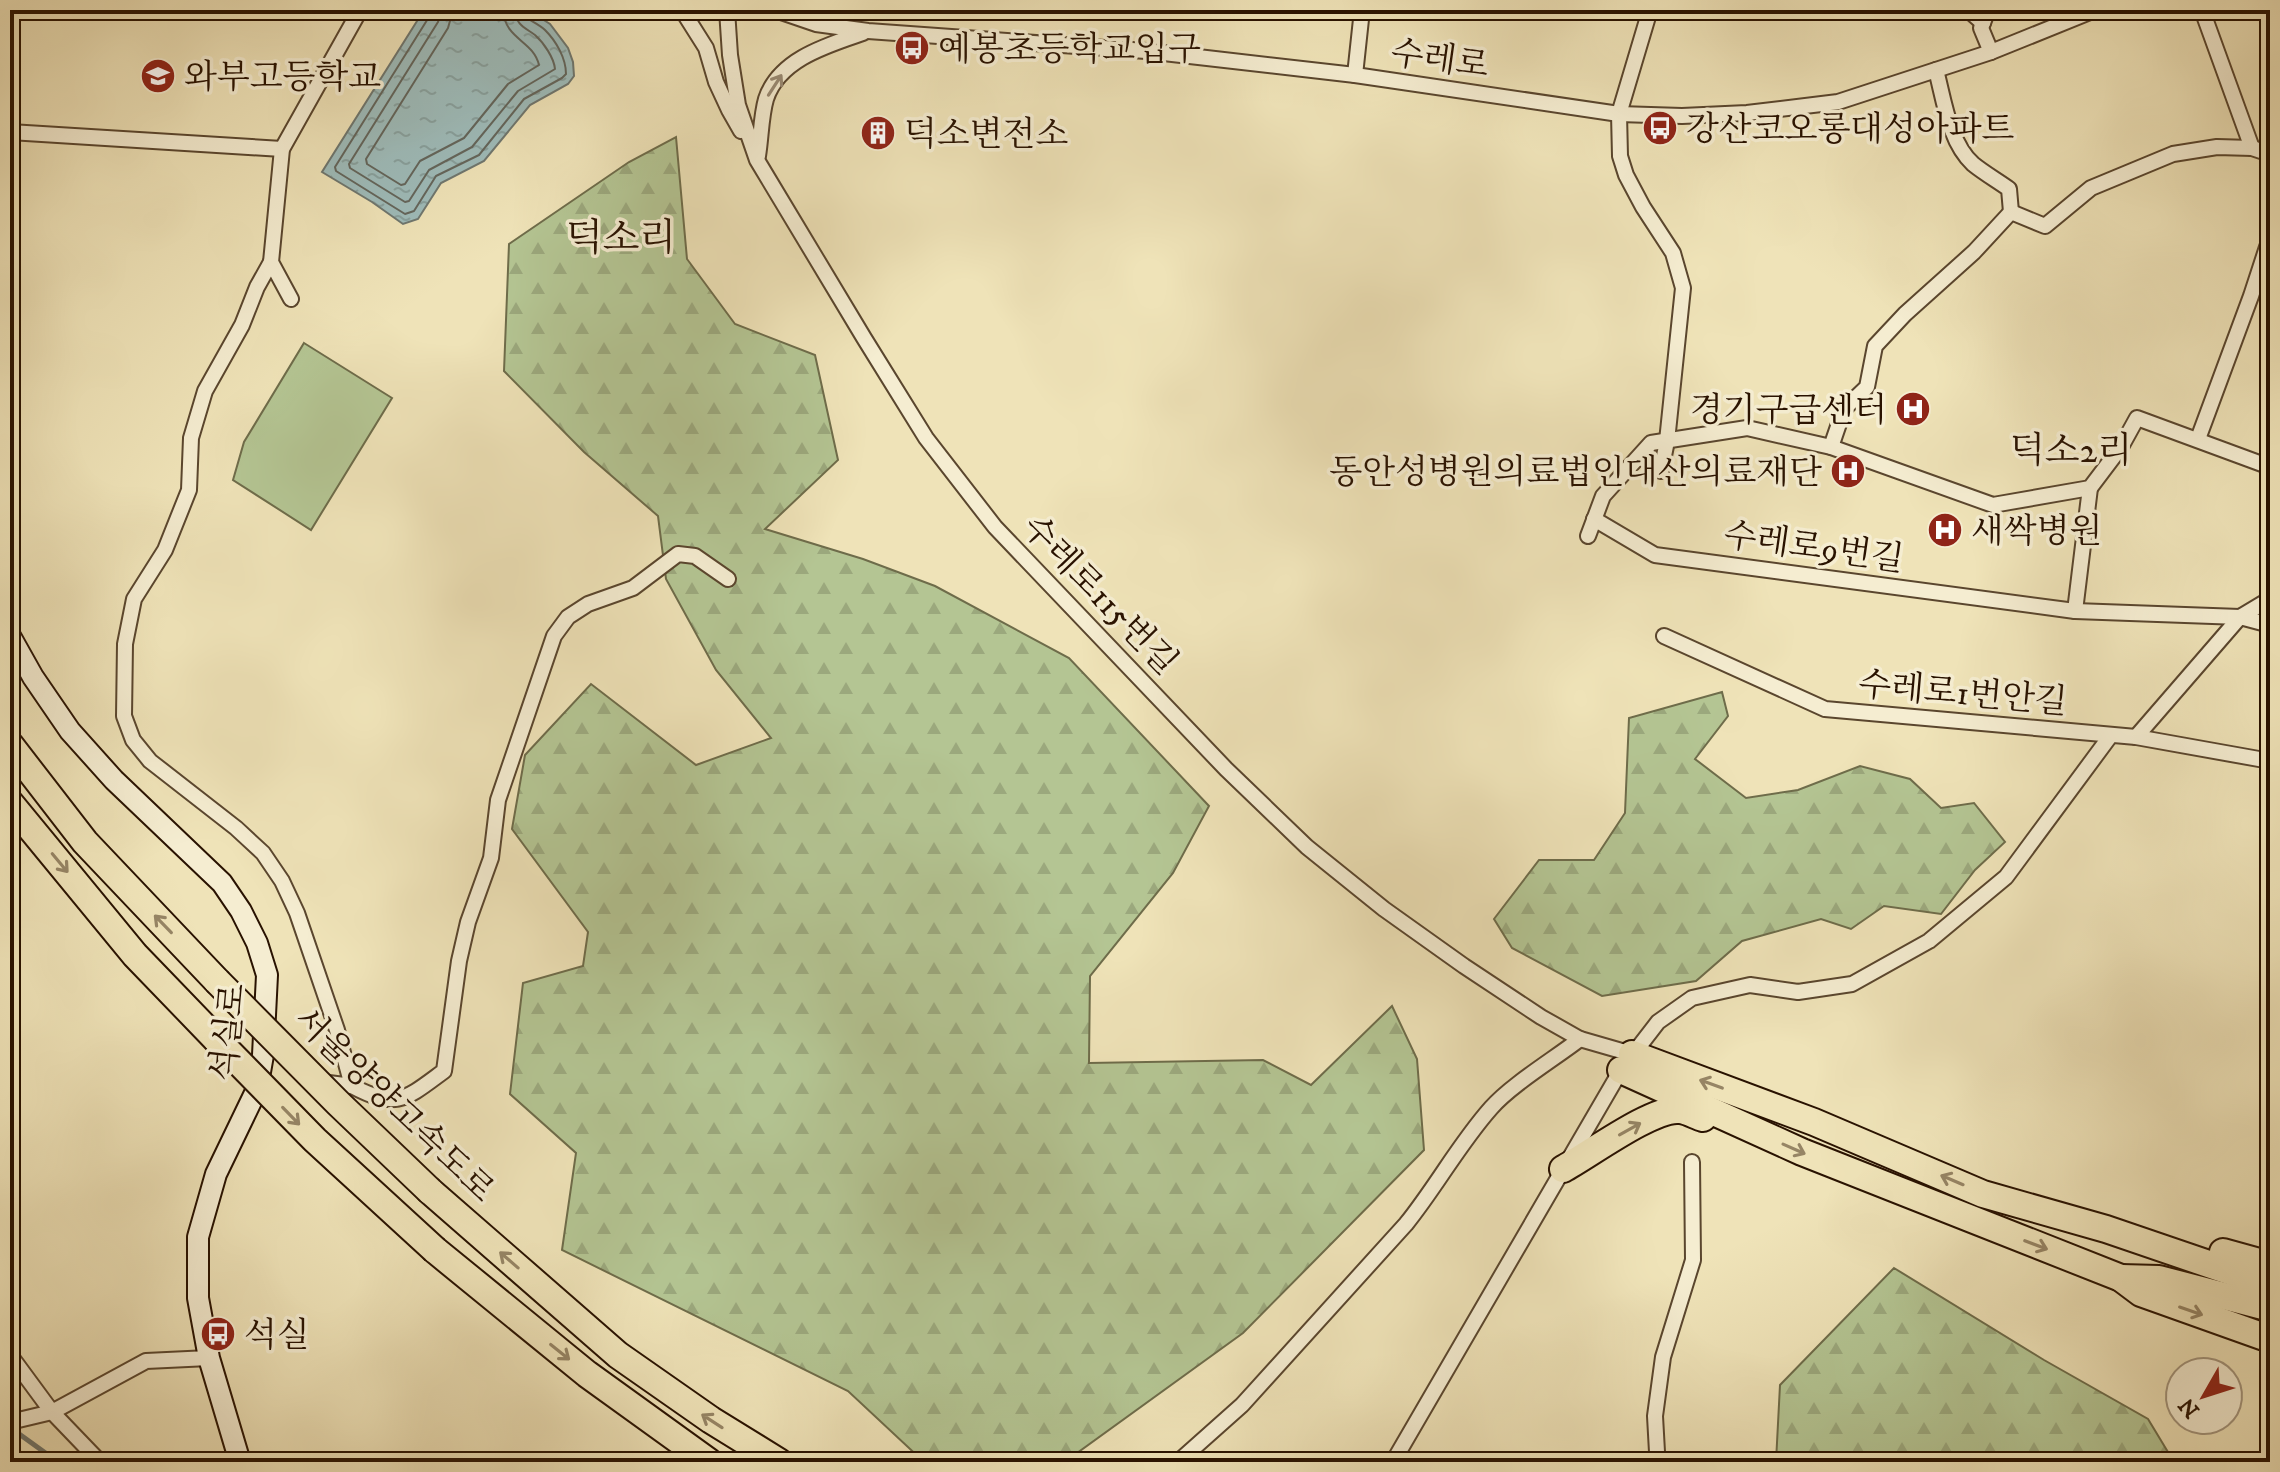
<svg xmlns="http://www.w3.org/2000/svg" width="2280" height="1472" font-family="'IM FELL DW Pica','Noto Serif KR',serif">
<style>
.forest{fill:url(#forest-firs);stroke:#6e6c4a;stroke-width:2}
.park{fill:#b4c593;stroke:#6e6c4a;stroke-width:2}
.water{fill:url(#water-ripples);stroke:#6f776f;stroke-width:2}
.lines{fill:none;stroke-linecap:round;stroke-linejoin:round}
.shore{stroke:#64665c;stroke-width:2}
.stream{stroke:#6f776f;stroke-width:5}
.minor-casing{stroke:#5a462e;stroke-width:18}
.secondary-casing{stroke:#291200;stroke-width:24}
.motorway-casing{stroke:#291200;stroke-width:30}
.minor{stroke:#f5edd1;stroke-width:14}
.secondary{stroke:#f5edd1;stroke-width:20}
.motorway{stroke:#efe3b8;stroke-width:26}
.motorway-bridge-casing{stroke:#291200;stroke-width:30;stroke-linecap:butt}
.motorway-bridge{stroke:#efe3b8;stroke-width:26}
.oneway{stroke:#998a73}
.oneway2{stroke:#968565}
.labels{text-anchor:middle;stroke-width:7;stroke-linejoin:round;paint-order:stroke}
.poi-label{font-size:34px;fill:#291200;stroke:#f5edd1;text-anchor:start}
.street-label{font-size:34px;fill:#291200;stroke:#f5edd1}
.neighbourhood-label{font-size:36px;fill:#291200;stroke:#f5edd1}
.quarter-label{font-size:38px;fill:#291200;stroke:#f5edd1}
</style>
<defs>
<pattern id="forest-firs" width="22" height="20" patternUnits="userSpaceOnUse" patternTransform="scale(2)"><rect width="22" height="20" fill="#b4c593"/><path d="M5 1l3.5 6h-7zM16 11l3.5 6h-7z" fill="#9ba87d"/></pattern>
<pattern id="water-ripples" width="26" height="14" patternUnits="userSpaceOnUse" patternTransform="scale(2)"><rect width="26" height="14" fill="#9ebbb9"/><path d="M2 4q2-2 4 0t4 0M15 11q2-2 4 0t4 0" fill="none" stroke="#88a09d"/></pattern>
</defs>
<rect width="100%" height="100%" fill="#efe3b8"/>
<filter id="stains"><feTurbulence type="fractalNoise" baseFrequency=".0025" numOctaves="4"/><feColorMatrix values="0 0 0 0 .2 0 0 0 0 .09 0 0 0 0 .02 0 0 0 .5 -.17"/></filter>
<radialGradient id="worn" r=".72"><stop offset=".6" stop-color="#630" stop-opacity="0"/><stop offset="1" stop-color="#630" stop-opacity=".3"/></radialGradient>
<g class="forest">
<polygon points="676,137 687,259 735,324 815,355 838,460 765,529 863,559 935,586 1069,658 1209,806 1173,873 1090,976 1089,1063 1263,1060 1311,1085 1392,1006 1417,1059 1424,1150 1243,1333 1077,1453 1041,1462 924,1462 848,1391 562,1250 576,1153 510,1094 523,983 583,966 588,932 512,829 525,755 591,684 696,765 771,738 716,670 666,579 658,516 584,452 504,371 509,244 629,162"/>
<polygon points="1722,692 1728,716 1695,759 1746,798 1798,790 1860,766 1910,779 1941,808 1974,803 2005,842 1975,870 1941,914 1884,906 1851,929 1821,919 1742,941 1696,981 1602,996 1512,948 1494,919 1539,860 1594,860 1625,813 1629,718"/>
<polygon points="1894,1268 2044,1360 2148,1419 2174,1462 1776,1462 1780,1385"/>
</g>
<polygon class="park" points="304,343 392,398 311,530 233,480 244,442"/>
<polygon class="water" points="424,10 528,10 550,24 568,48 573,62 574,76 568,84 530,105 484,161 441,183 418,219 403,224 372,202 322,172"/>
<g class="lines">
<g class="shore">
<path d="M430,10L429,17L335,167L336,171L405,214L414,211L436,176L479,155L524,99L562,78L566,74C566,58 556,41 545,30C540,25 533,22 527,18L525,10"/>
<path d="M441,10L438,22L349,164L350,168L405,202L409,201L429,170L472,147L518,91L555,69C554,58 544,43 535,35C524,27 516,25 515,10"/>
<path d="M453,10L448,28L366,159L367,164L401,185L405,184L420,161L464,138L508,84L539,65C533,40 505,40 503,10"/>
</g>
<polyline class="stream" points="15,1431 58,1462"/>
<g class="minor-casing">
<g id="minor">
<polyline points="682,10 706,48 716,82 729,110 741,131"/>
<polyline points="727,10 730,55 738,105 757,160 864,338 926,438 995,527 1226,769 1307,847 1384,909 1464,966 1541,1017 1580,1039 1632,1054"/>
<polyline points="775,10 816,24 868,31 1146,51 1355,75 1619,114 1682,116 1747,113 1838,102 1991,52 2095,10"/>
<polyline points="1650,10 1619,114 1620,156 1626,175 1643,207 1673,253 1683,288 1667,441 1661,471"/>
<polyline points="1968,10 1983,23"/>
<polyline points="1988,10 1981,28 1991,52"/>
<polyline points="2202,10 2252,148"/>
<path d="M1936,70C1944,100 1949,142 1973,164C1984,173 1998,181 2009,189L2011,212"/>
<polyline points="1355,75 1362,10"/>
<polyline points="10,132 282,149"/>
<path d="M758,156C761,138 761,116 766,99C779,59 828,45 863,33"/>
<polyline points="271,262 257,287 242,325 205,391 191,438 189,490 165,550 134,599 125,644 124,716 133,740 150,761 236,828 263,853 282,881 297,913 337,1030 352,1086 321,1082"/>
<polyline points="291,299 271,262 282,149 360,10"/>
<polyline points="2198,439 2251,296 2267,247 2270,246"/>
<polyline points="1831,447 1844,409 1867,387 1875,346 1905,314 1974,252 2011,212 2045,226 2091,188 2173,154 2217,147 2252,148 2270,154"/>
<polyline points="1594,519 1655,555 2075,611 2240,617 2270,599"/>
<polyline points="1588,536 1603,496 1651,443 1747,428 1831,447 1993,505 2090,488 2121,447 2137,418 2270,467"/>
<polyline points="2075,611 2090,488"/>
<polyline points="1664,636 1825,709 2136,737 2270,761"/>
<polyline points="2136,737 2240,617 2270,625"/>
<path d="M352,1086C397,1110 406,1099 444,1071L459,961L468,922L491,858L498,800L554,636L568,617L588,604L633,588L678,554L695,556L728,579"/>
<polyline points="10,1355 52,1412 100,1462"/>
<polyline points="10,1422 52,1412 146,1361 209,1358"/>
<polyline points="1657,1452 1655,1416 1663,1357 1693,1260 1692,1162"/>
<path d="M1178,1462L1242,1405L1406,1224C1436,1187 1459,1144 1491,1108C1511,1085 1554,1059 1580,1039"/>
<polyline points="1393,1462 1621,1070 1658,1022 1692,998 1750,985 1798,992 1852,984 1929,941 2006,877 2111,735"/>
</g>
</g>
<g class="secondary-casing">
<polyline id="secondary" points="10,636 33,677 70,731 114,780 222,883 241,911 257,943 267,975 263,1055 257,1089 216,1174 198,1237 198,1298 209,1358 240,1462"/>
</g>
<g class="motorway-casing">
<g id="motorway">
<polyline points="10,745 85,842 217,981"/>
<polyline points="10,803 135,955 217,1040"/>
<polyline points="1632,1054 1814,1122 1983,1194 2106,1229 2270,1285"/>
<polyline points="1621,1070 1802,1152 2121,1278 2141,1293 2270,1339"/>
<path d="M1563,1169C1589,1155 1652,1108 1679,1110C1686,1110 1696,1116 1703,1118"/>
<polyline points="430,1191 618,1355 711,1420 779,1462"/>
<polyline points="435,1250 587,1374 709,1462"/>
<polyline points="2223,1252 2270,1265"/>
<polyline points="2121,1278 2159,1279 2270,1308"/>
</g>
</g>
<use href="#minor" class="minor"/>
<use href="#secondary" class="secondary"/>
<use href="#motorway" class="motorway"/>
<g class="motorway-bridge-casing">
<g id="motorway-bridge">
<polyline points="217,981 338,1103 430,1191"/>
<polyline points="217,1040 315,1140 435,1250"/>
</g>
</g>
<use href="#motorway-bridge" class="motorway-bridge"/>
</g>
<defs><path id="oneway-shaft" d="M-6 0H5M1.5-3L5.5 0L1.5 3" fill="none" stroke-width="1.6" stroke-linecap="round" stroke-linejoin="round" transform="scale(2)"/></defs>
<use class="oneway" href="#oneway-shaft" transform="translate(775 85) rotate(-57)"/>
<g class="oneway2">
<use href="#oneway-shaft" transform="translate(60 863) rotate(50)"/>
<use href="#oneway-shaft" transform="translate(163 924) rotate(-134)"/>
<use href="#oneway-shaft" transform="translate(1711 1084) rotate(-160)"/>
<use href="#oneway-shaft" transform="translate(291 1116) rotate(46)"/>
<use href="#oneway-shaft" transform="translate(1630 1129) rotate(-29)"/>
<use href="#oneway-shaft" transform="translate(1794 1149) rotate(24)"/>
<use href="#oneway-shaft" transform="translate(1952 1180) rotate(-157)"/>
<use href="#oneway-shaft" transform="translate(2036 1245) rotate(21)"/>
<use href="#oneway-shaft" transform="translate(509 1260) rotate(-139)"/>
<use href="#oneway-shaft" transform="translate(2191 1311) rotate(19)"/>
<use href="#oneway-shaft" transform="translate(560 1352) rotate(39)"/>
<use href="#oneway-shaft" transform="translate(712 1421) rotate(-147)"/>
</g>
<defs>
<g id="bus-disc" transform="scale(1.8)"><circle r="9.5" fill="#8f2418" stroke="#f5edd1"/><path d="M-5-6H5V4H4V6H2V4H-2V6H-4V4H-5ZM-3.5-4V0h7V-4ZM-3.5 1.2v1.5H-2V1.2ZM2 1.2v1.5H3.5V1.2Z" fill="#fff"/></g>
<g id="school-disc" transform="scale(1.8)"><circle r="9.5" fill="#8f2418" stroke="#f5edd1"/><path d="M0-5L7-2L0 1L-7-2ZM-4 1L0 2.5L4 1V4Q0 6-4 4Z" fill="#fff"/></g>
<g id="building-disc" transform="scale(1.8)"><circle r="9.5" fill="#8f2418" stroke="#f5edd1"/><path d="M-4-6H4V6H1V3H-1V6H-4ZM-2.5-4.3h1.7v1.8h-1.7ZM.8-4.3h1.7v1.8H.8ZM-2.5-1h1.7V.8h-1.7ZM.8-1h1.7V.8H.8Z" fill="#fff"/></g>
<g id="hospital-disc" transform="scale(1.8)"><circle r="9.5" fill="#8f2418" stroke="#f5edd1"/><path d="M-5-5h3v3.5h4V-5h3V5h-3V1.5h-4V5h-3Z" fill="#fff"/></g>
</defs>
<g fill-rule="evenodd">
<use href="#bus-disc" x="912" y="48"/>
<use href="#school-disc" x="158" y="76"/>
<use href="#bus-disc" x="1660" y="128"/>
<use href="#building-disc" x="878" y="133"/>
<use href="#hospital-disc" x="1913" y="409"/>
<use href="#hospital-disc" x="1848" y="471"/>
<use href="#hospital-disc" x="1945" y="530"/>
<use href="#bus-disc" x="218" y="1334"/>
</g>
<g class="labels">
<g class="poi-label">
<text x="938" y="60">예봉초등학교입구</text>
<text x="184" y="88">와부고등학교</text>
<text x="1686" y="140">강산코오롱대성아파트</text>
<text x="904" y="145">덕소변전소</text>
<text x="1887" y="421" text-anchor="end">경기구급센터</text>
<text x="1822" y="483" text-anchor="end">동안성병원의료법인대산의료재단</text>
<text x="1971" y="542">새싹병원</text>
<text x="244" y="1346">석실</text>
</g>
<g class="street-label">
<text transform="translate(1440 58) rotate(8)" y="12">수레로</text>
<text transform="translate(1814 546) rotate(8)" y="12">수레로9번길</text>
<text transform="translate(1101 594) rotate(46)" y="12">수레로115번길</text>
<text transform="translate(1963 692) rotate(5)" y="12">수레로1번안길</text>
<text transform="translate(227 1032) rotate(-84)" y="12">석실로</text>
<text transform="translate(395 1104) rotate(44)" y="12">서울양양고속도로</text>
</g>
<g class="neighbourhood-label">
<text x="2071" y="462">덕소2리</text>
</g>
<g class="quarter-label">
<text x="621" y="250">덕소리</text>
</g>
</g>
<rect width="2280" height="1472" fill="none" stroke="#efe3b8" stroke-width="40"/>
<rect x="12" y="12" width="2256" height="1448" fill="none" stroke="#291200" stroke-width="4"/>
<rect x="20" y="20" width="2240" height="1432" fill="none" stroke="#291200" stroke-width="2"/>
<g transform="translate(2204 1396) rotate(231)"><circle r="38" fill="#f5edd1" stroke="#a3957d" stroke-width="2"/>
<path d="M0-6L14 30L0 20L-14 30Z" fill="#8f2418"/>
<text y="-12" font-size="22" font-weight="bold" text-anchor="middle" fill="#291200">N</text>
</g>
<rect width="100%" height="100%" filter="url(#stains)"/>
<rect width="100%" height="100%" fill="url(#worn)"/>
</svg>
